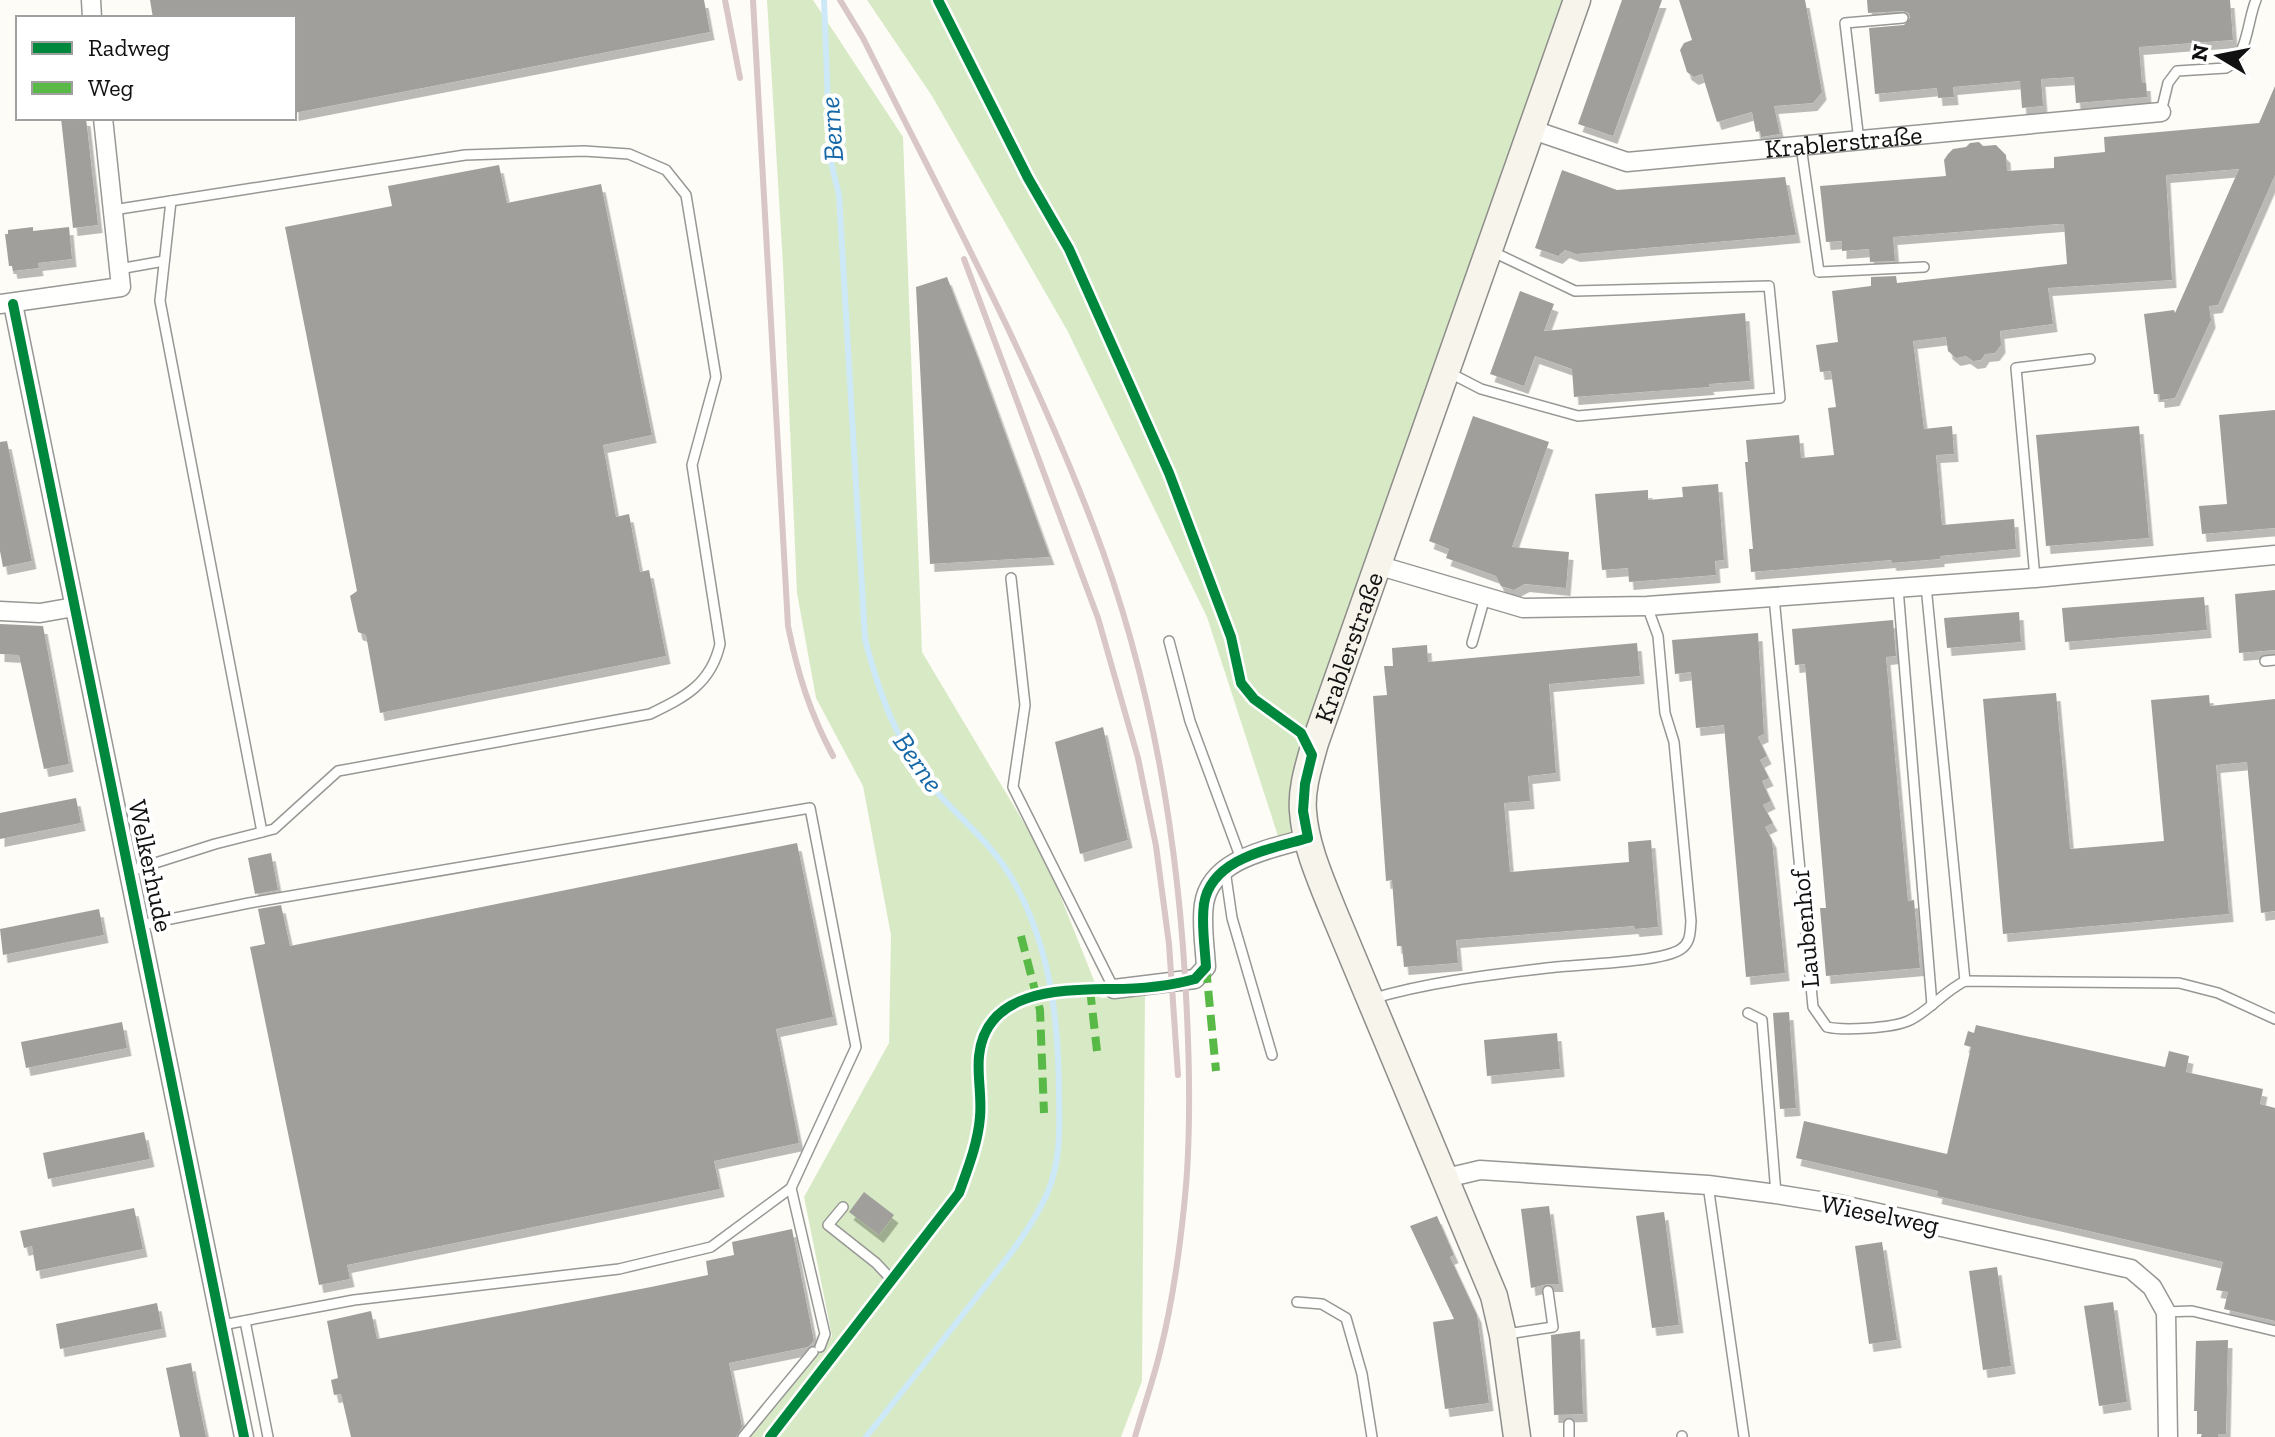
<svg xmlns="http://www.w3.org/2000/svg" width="2275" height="1437" font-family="'Zilla Slab',serif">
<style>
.forest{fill:#d8eac5}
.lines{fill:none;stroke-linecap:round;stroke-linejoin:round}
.stream{stroke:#cde8f7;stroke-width:6}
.building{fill:#a19f9c;filter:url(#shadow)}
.lane-casing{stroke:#979795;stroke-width:12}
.street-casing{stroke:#979795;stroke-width:21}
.secondary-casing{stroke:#8e8d8b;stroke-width:29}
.lane{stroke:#fffffe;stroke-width:9}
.street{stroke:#fffffe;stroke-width:18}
.secondary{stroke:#f6f4eb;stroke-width:26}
.rail{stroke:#d9c6c7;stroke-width:6}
.quiet{stroke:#58b947;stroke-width:8;stroke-dasharray:16 8;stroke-linecap:butt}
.cycleway-casing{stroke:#fff;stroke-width:15}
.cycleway{stroke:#00873e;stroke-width:10}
.labels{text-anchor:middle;stroke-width:8;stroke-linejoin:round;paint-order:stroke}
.street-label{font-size:26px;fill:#111;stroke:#fff}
.water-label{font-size:28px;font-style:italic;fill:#1768a6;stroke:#fff}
</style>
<defs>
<filter id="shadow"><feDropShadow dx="4.5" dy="8" stdDeviation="0" flood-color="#0004"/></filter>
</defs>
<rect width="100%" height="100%" fill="#fdfcf7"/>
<g class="forest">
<polygon points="767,0 813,0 903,137 922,652 1046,860 1101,998 1145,995 1142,1381 1121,1437 750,1437 832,1336 804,1197 889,1043 891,935 863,786 816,698 797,593 783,265"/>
<polygon points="867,0 1566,0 1371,554 1300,833 1279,839 1207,617 1067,330 932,96"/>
</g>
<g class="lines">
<path class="stream" d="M824,0L830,158L839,195L865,639C880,697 897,744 936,791C961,820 991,843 1011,877C1051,945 1059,1022 1059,1099C1060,1131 1060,1164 1047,1194C1029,1233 1001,1266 975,1299C939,1345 903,1391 866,1437"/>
</g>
<g class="building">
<polygon points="150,0 704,0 710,32 294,113 294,18 153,18"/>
<polygon points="1622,0 1662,0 1613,136 1578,124"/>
<polygon points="1679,0 1805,0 1822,92 1813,103 1774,106 1780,134 1761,137 1760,131 1756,132 1752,112 1717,122 1702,74 1694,77 1687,72 1680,50 1684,43 1692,40"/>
<polygon points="1867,0 2230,0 2233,40 2139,47 2142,83 2146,83 2147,97 2076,103 2074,77 2041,79 2043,106 2022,108 2020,81 1953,87 1954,97 1938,98 1937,88 1875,94 1869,28 1904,25 1910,18 1909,13 1903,11 1868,13"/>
<polygon points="2275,86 2275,175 2218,305 2209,306 2211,320 2175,398 2160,400 2160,394 2154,394 2144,314 2174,310 2175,313 2239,169 2166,175 2172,280 2048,288 2053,324 2000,331 2001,345 1995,353 1985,354 1981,360 1973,361 1966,356 1956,358 1948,351 1946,337 1913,341 1924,429 1952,426 1954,454 1936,455 1942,525 2014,519 2016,549 1940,556 1940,559 1892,563 1891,560 1751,572 1749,549 1753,549 1745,462 1748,462 1746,440 1799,435 1801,458 1834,455 1828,408 1836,407 1831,371 1820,372 1816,345 1838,342 1832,291 1871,286 1871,277 1896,276 1897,283 2067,264 2064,224 2058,224 1893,237 1895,261 1870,262 1869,249 1842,251 1842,241 1826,242 1820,186 1946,176 1944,160 1948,154 1953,149 1966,147 1970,143 1979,142 1983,146 1996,145 2006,155 2007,171 2054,168 2054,157 2105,152 2104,137 2259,123"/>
<polygon points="61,118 86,118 98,225 73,228"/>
<polygon points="499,165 507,203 601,184 652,435 603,445 616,517 629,514 640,572 649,570 666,656 380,713 366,635 358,632 350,596 357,591 285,227 392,206 388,186"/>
<polygon points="1562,170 1617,190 1785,177 1796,235 1576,254 1565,250 1558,256 1535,248"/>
<polygon points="33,227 33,231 69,227 72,259 38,263 39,268 13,271 12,266 9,266 5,234 8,234 8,230"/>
<polygon points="947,277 979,361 1050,557 930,564 916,287"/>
<polygon points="1520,291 1554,304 1544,331 1745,313 1750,381 1709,384 1710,387 1574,397 1572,369 1535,356 1524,386 1490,374"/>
<polygon points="2275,410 2275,528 2202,534 2199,506 2227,504 2219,415"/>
<polygon points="1473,416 1549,442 1512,547 1569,552 1566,588 1525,584 1514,590 1501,586 1496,576 1446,558 1449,549 1429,541"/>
<polygon points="2139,426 2149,538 2046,546 2036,435"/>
<polygon points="7,441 32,561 3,567 0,551 0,442"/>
<polygon points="1718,484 1724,560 1715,561 1716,575 1629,582 1628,568 1602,570 1595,494 1648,490 1648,500 1683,497 1682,487"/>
<polygon points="2275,590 2275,650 2239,653 2235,594"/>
<polygon points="2204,597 2207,630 2065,642 2062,608"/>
<polygon points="2019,612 2021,642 1947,648 1944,618"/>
<polygon points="1893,620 1896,656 1886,657 1908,901 1914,900 1920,968 1826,976 1820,908 1826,908 1805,664 1795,665 1792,629"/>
<polygon points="0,624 43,626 69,764 44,769 19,655 0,654"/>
<polygon points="1758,633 1764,734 1758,737 1767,756 1760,760 1769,778 1762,781 1771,801 1763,805 1773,823 1765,827 1772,840 1785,973 1746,977 1724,725 1696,728 1691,672 1675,674 1672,640"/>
<polygon points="1637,643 1640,676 1549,684 1556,773 1528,776 1530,801 1504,803 1510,872 1629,862 1628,842 1651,840 1658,927 1635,929 1634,926 1456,940 1458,963 1404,967 1402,946 1397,946 1392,880 1386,881 1373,696 1387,695 1384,666 1393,666 1392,648 1427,645 1428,662"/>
<polygon points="2056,693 2070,849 2164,841 2151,700 2209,695 2210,706 2275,699 2275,911 2261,913 2247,762 2216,765 2229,914 2003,934 1983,699"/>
<polygon points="1103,727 1128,840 1080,854 1055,742"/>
<polygon points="76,798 81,823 0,839 0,813"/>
<polygon points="797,843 833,1017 776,1029 799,1143 714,1161 720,1189 347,1265 350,1279 319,1285 250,947 265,944 258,909 281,905 290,946"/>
<polygon points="271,853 278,890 255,894 248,858"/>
<polygon points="99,909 104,935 3,955 0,929"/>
<polygon points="1789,1012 1796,1108 1780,1109 1773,1013"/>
<polygon points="122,1022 127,1048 26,1068 21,1042"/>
<polygon points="1976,1025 2165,1067 2169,1051 2189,1056 2186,1072 2263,1089 2260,1104 2275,1108 2275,1321 2224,1309 2228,1292 2216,1290 2223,1262 1937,1196 1938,1191 1796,1158 1804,1121 1947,1154 1971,1047 1964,1045 1968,1031 1974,1033"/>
<polygon points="1557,1033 1560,1069 1487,1076 1484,1040"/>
<polygon points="144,1132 150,1159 48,1179 43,1153"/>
<polygon points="864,1192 894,1215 879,1235 849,1212"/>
<polygon points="1549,1206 1559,1284 1548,1284 1531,1288 1521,1209"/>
<polygon points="134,1208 143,1249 36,1271 32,1246 24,1248 20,1231"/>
<polygon points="1664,1212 1679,1325 1652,1328 1636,1216"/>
<polygon points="1437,1216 1454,1255 1450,1257 1477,1315 1489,1403 1445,1409 1433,1322 1454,1319 1410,1226"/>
<polygon points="792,1229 814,1341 808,1347 729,1363 742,1427 736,1437 351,1437 341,1394 334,1395 331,1380 338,1378 327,1321 371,1311 377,1339 651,1287 708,1275 706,1261 734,1255 732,1242"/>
<polygon points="1882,1242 1897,1340 1869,1344 1855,1246"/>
<polygon points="1997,1267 2011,1366 1983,1370 1969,1271"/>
<polygon points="2113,1302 2127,1402 2099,1406 2084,1306"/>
<polygon points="157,1303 162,1329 60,1349 56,1324"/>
<polygon points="1580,1331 1583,1414 1554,1415 1551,1335"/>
<polygon points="2228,1340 2226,1434 2218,1434 2218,1437 2201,1437 2202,1434 2197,1434 2197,1411 2194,1411 2196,1341"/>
<polygon points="191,1363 194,1380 206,1437 180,1437 166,1368"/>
</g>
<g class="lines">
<g class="lane-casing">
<g id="lane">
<path d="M2161,112L2168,83L2177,71L2226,68C2248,57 2247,21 2256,0"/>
<polyline points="1859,141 1845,23 1903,18"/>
<polyline points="1801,146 1819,272 1924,267"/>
<polyline points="171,201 160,301 262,832"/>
<path d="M113,210L465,155L584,151L629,154L666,170L686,195L716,377L692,465L720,644C711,684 685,697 650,714L338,771L274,829L215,844L130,871"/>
<polyline points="119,269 164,261"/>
<polyline points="1448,372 1481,389 1578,416 1780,398 1769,286 1575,291 1489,250"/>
<polyline points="1011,578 1025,705 1013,787 1114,989"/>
<polyline points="2035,578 2016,368 2090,359"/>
<polyline points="1926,586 1965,981"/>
<polyline points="1898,588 1932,1005"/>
<path d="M1774,597L1813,1007L1827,1027C1844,1031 1892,1028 1908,1021C1927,1013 1943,992 1965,981L2179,983L2218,993L2275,1019"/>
<polyline points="1169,641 1190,721 1241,859"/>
<polyline points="1472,643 1485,597"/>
<polyline points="2265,661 2275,660"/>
<polyline points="1225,870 1232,918 1272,1055"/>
<polyline points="141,925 249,903 810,808 856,1047 791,1188 825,1334 820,1347"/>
<path d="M1371,999C1428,982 1489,975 1547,968C1575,964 1661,963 1681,949C1691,942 1690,932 1691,921L1674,742L1665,713L1658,636L1647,606"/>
<polyline points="1748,1013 1762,1020 1776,1194"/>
<polyline points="1708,1185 1744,1437"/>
<polyline points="843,1207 828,1225 876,1263 892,1280"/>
<polyline points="1297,1302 1322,1304 1346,1318 1362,1374 1372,1437"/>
<polyline points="2166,1312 2192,1311 2275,1331"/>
<polyline points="245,1321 268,1437"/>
<polyline points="222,1325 354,1300 619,1269 711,1247 791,1188"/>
<polyline points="1507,1334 1553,1327 1548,1291"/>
<polyline points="1569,1424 1569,1437"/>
<polyline points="743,1437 813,1352"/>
<polyline points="1682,1437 1682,1436"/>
</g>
</g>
<g class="street-casing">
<g id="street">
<polyline points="91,0 92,18"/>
<path id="s1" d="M1530,129L1627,162L2161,112"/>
<polyline points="0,304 121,287 103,118"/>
<polyline points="13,304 244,1437"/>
<polyline points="1377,565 1523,608 1647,606 2035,578 2275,555"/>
<polyline points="0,611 40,613 74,607"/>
<path d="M1114,989L1195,979L1206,967C1205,947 1201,924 1204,904C1211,858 1271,849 1308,838"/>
<polyline points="1446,1178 1480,1170 1708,1185 1776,1194 1838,1204 2131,1269 2152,1287 2166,1312 2168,1437"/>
</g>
</g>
<g class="secondary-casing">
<g id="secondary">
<path id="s2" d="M1517,1437L1503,1335L1494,1296L1332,908C1320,878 1305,844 1303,811C1301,789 1309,765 1315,743L1577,0"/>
</g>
</g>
<use href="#lane" class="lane"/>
<use href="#street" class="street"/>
<use href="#secondary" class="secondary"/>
<g class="rail">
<polyline points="725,0 740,78"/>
<path d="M753,0L788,626C798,675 810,713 833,756"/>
<path d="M840,0L863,38C943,199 1029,357 1093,525C1153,681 1180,849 1187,1015C1190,1079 1191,1143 1184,1207C1179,1255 1172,1305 1160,1352C1153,1381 1143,1409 1135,1437"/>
<polyline points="964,259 1098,618 1138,758 1156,846 1169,944 1178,1075"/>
</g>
<g class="quiet">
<polyline points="1021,936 1040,1010 1044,1113"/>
<polyline points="1206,967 1216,1071"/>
<polyline points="1090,989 1097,1051"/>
</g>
<g class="cycleway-casing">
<g id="cycleway">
<polyline points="13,304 244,1437"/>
<path d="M770,1437L959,1193C968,1168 978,1143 980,1117C982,1096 977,1076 979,1056C986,989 1061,990 1111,989C1137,989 1170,986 1195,979L1206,967C1205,947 1201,924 1204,904C1211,858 1271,849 1308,838L1303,811L1305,784L1312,755L1301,733L1254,699L1241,683L1231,637L1169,473L1069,249L1028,178L938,0"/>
</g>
</g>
<use href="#cycleway" class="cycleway"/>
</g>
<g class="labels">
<g class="street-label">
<text dy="9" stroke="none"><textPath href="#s1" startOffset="320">Krablerstraße</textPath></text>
<text dy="9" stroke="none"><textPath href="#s2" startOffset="836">Krablerstraße</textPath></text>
<text transform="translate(151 866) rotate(78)" y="9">Welkerhude</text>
<text transform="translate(1805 929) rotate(-95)" y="9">Laubenhof</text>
<text transform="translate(1880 1214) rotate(11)" y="9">Wieselweg</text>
</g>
<g class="water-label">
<text transform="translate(831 129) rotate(-94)" y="10">Berne</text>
<text transform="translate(919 762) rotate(55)" y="10">Berne</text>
</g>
</g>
<rect x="16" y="16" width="280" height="104" fill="#ffffff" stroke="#a0a0a0" stroke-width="2"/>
<rect x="32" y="42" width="40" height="12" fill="#00873e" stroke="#a0a0a0" stroke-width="2"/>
<text x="88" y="56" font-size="24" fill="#111111">Radweg</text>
<rect x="32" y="82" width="40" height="12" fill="#58b947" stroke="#a0a0a0" stroke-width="2"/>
<text x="88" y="96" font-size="24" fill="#111111">Weg</text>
<g transform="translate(2219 56) rotate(280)" stroke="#ffffff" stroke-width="6" paint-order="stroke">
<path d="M0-6L14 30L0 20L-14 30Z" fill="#111111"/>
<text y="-12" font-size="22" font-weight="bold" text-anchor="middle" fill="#111111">N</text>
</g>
</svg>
